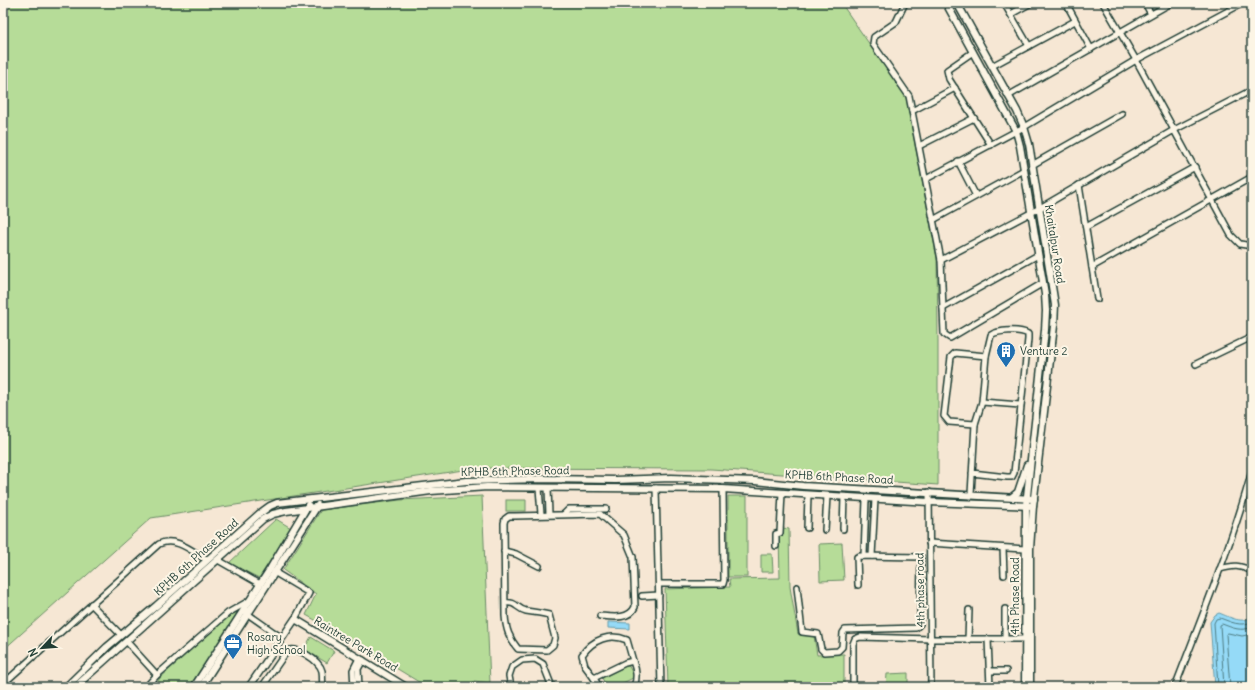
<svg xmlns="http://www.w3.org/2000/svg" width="1255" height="690" font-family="Delius,sans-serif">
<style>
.green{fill:#b6dc98;stroke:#6a8c66}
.water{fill:#95daf7;stroke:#669ba9}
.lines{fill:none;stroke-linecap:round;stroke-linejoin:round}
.shore{stroke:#4e7c82;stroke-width:1}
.minor-casing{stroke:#1f3d34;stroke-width:8}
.tertiary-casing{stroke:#1f3d34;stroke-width:9}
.minor{stroke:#fcf5e5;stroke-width:5}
.tertiary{stroke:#fcf5e5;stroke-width:6}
.labels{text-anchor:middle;stroke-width:4;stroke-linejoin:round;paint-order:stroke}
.street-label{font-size:11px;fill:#1f3d34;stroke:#fcf5e5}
.poi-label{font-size:11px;fill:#1f3d34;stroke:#fcf5e5;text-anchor:start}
</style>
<rect width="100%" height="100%" fill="#f6e7d4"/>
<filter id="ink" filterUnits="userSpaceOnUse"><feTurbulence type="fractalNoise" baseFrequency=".025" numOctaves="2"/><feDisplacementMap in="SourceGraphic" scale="8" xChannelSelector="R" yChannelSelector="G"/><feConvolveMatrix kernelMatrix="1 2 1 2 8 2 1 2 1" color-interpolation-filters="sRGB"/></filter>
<g filter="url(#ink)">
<g class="green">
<polygon points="3,3 841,3 906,97 937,258 938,341 938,485 711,469 476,468 151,518 3,650"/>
<polygon points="482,496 490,683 474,681 474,687 427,687 337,632 306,615 316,594 283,570 321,510 400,500"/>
<rect x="728" y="496" width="19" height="81"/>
<rect x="506" y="500" width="20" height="11"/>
<polygon points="276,519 291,528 259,578 229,563"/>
<polygon points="783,528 789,529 790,587 798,634 814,636 817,655 844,654 844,687 668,687 665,589 730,587 729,579 780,578 779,536 783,535"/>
<polygon points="842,543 844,580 820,581 819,544"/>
<polygon points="761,554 772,554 773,572 761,572"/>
<polygon points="240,611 189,687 157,687 155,685 160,678 231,614"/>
<polygon points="311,637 334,651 327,663 304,649"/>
<polygon points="628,665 635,677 615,687 607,687 602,678"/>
<polygon points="908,673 908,687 886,687 887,674"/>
</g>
<g class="water">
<path d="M1219,613C1230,617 1243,625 1252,616V687H1215L1210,622L1215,615Z"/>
<polygon points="608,622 630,623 630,629 608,628"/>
</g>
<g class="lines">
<g class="shore">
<path d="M1218,687L1214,623L1216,619L1220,618C1231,622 1240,627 1252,622"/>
<path d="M1224,687L1220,625L1222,624C1233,628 1241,632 1252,627"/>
<polyline points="1230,687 1226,634 1228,633 1242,636 1252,634"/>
</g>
<g class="minor-casing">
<g id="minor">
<polyline points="905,3 896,22 874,37 873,44 909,96 941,260 944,334 950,338 1043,283"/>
<polyline points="1004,3 1029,46"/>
<polyline points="1066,3 1091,49"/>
<polyline points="1103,3 1136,60 1231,235 1240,244 1252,246"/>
<polyline points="1145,3 1151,14"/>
<polyline points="1011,14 1031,3"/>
<polyline points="973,52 947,70 949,79 991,145"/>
<polyline points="992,66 1075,21"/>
<polyline points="1008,96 1171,3"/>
<polyline points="912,111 955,88"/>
<polyline points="919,146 974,118"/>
<polyline points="958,161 976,196"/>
<polyline points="1032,165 1122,114"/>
<polyline points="926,179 1024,127 1136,60 1243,3"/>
<polyline points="1079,185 1097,299"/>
<polyline points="933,220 1024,170"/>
<polyline points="1086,227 1195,167"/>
<polyline points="941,260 1040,208 1174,130 1252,90"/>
<polyline points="1092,267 1252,177"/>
<polyline points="943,308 1038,255"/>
<polyline points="1196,364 1252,337"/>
<polyline points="982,402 1020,405"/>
<polyline points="975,424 949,422 944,416 951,357 955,353 986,356"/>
<polyline points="539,488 541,514"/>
<polyline points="548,488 549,514"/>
<polyline points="656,488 661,687"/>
<polyline points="929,492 931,687"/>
<path d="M971,494L975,424L982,402L986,356L991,335C998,330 1020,329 1028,334V339L1014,473L1012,477H1007L972,473"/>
<polyline points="564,514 569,509 606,509"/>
<polyline points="807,528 808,495"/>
<polyline points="843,529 844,497"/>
<polyline points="825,530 827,496"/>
<polyline points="929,543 1025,549"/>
<polyline points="776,546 776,534 780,533 782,493"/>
<polyline points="1003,548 1004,575"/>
<polyline points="504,551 516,554 539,566"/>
<polyline points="864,556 866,499"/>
<polyline points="872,556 875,499"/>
<polyline points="218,560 260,584"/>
<path d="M1220,569C1234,565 1239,565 1252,571"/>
<polyline points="274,572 309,593 295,619"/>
<polyline points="659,584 723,584 724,580 723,489"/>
<polyline points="797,587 802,632 818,634 821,649 824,652 838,651 842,647 843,633 845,630 916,628 920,624 921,557 860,556 857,557 858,585"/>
<polyline points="642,596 659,595"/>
<path d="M505,603C516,601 517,609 526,611C534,612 541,613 549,615L555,638L553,645L547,650L518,649C509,638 506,629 505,616L504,523L505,519L509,516H515L600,514L624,535L633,557L635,607C629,620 612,617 600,616"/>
<polyline points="91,604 121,635"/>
<polyline points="1005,609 1005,639"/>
<polyline points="245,612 282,638"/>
<polyline points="988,639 990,687"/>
<polyline points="968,640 969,610"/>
<polyline points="127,642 157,675"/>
<polyline points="990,671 1006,671"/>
<path d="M594,678L585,666L582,655C593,639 610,633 627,640L633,661"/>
<path d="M3,684L159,544C176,536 193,552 207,560"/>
<polyline points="146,687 157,675 228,613 249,601"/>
<path d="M262,687L287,651C297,646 319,660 322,671C323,676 322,682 323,687"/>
<polyline points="354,687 353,670 359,658"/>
<polyline points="359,687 358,669 363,660"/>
<polyline points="511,687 509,676 512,667 522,660 535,659 543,664 552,687"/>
<path d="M599,687L594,678L625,663L633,661C636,669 638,678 634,686L632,687"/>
<polyline points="853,687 853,644 855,639 860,637 931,639 1025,639"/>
<path d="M1175,687C1202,616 1232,544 1252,471"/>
</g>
</g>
<g class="tertiary-casing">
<g id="tertiary">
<polyline points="946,3 1016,131 1020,146 1045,294 1046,311 1045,330 1026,505 1025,687"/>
<polyline points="957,3 1017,111 1024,127 1029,144 1055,305 1054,326 1033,506 1030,549 1030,687"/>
<polyline points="1012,497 1018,492 1027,465"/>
<polyline points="66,687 107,647 156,606 259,514 270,506 277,503 466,481 543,479 616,480 671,478 755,481 803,486 1034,499"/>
<polyline points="75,687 263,519 273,514 286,511 431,491 487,487 723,489 929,502 1033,506"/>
<polyline points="194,687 270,569 308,505"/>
<polyline points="201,687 318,505"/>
<polyline points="249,687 295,619 406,687"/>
</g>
</g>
<use href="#minor" class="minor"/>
<use href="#tertiary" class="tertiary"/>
</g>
</g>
<defs>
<g id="building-pin" transform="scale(1)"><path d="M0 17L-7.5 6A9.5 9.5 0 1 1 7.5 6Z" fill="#1f6fb2" stroke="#fcf5e5"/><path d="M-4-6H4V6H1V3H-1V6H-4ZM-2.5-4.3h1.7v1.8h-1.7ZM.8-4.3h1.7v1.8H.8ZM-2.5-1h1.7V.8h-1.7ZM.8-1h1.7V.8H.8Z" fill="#fff"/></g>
<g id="office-pin" transform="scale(1)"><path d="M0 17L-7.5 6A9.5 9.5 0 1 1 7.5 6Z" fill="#1f6fb2" stroke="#fcf5e5"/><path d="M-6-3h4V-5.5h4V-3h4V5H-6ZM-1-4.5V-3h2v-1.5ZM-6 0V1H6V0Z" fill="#fff"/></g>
</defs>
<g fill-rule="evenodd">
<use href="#building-pin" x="1006" y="351"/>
<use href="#office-pin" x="233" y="643"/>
</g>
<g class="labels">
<g class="street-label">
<text transform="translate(1055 244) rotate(81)" y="4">Khaitalpur Road</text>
<text transform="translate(515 471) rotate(-1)" y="4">KPHB 6th Phase Road</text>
<text transform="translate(839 477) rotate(3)" y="4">KPHB 6th Phase Road</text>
<text transform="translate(196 557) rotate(-42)" y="4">KPHB 6th Phase Road</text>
<text transform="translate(920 590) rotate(-91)" y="4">4th phase road</text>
<text transform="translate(1015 596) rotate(-90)" y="4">4th Phase Road</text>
<text transform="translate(356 644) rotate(31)" y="4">Raintree Park Road</text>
</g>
<g class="poi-label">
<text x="1020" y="355">Venture 2</text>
<text x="247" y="641">Rosary<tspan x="247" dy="13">High School</tspan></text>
</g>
</g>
<rect width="1255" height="690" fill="none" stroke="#fcf5e5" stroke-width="16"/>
<rect x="8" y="8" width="1239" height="674" fill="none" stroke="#1f3d34" stroke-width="1.5" filter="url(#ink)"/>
<g transform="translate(42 648) rotate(244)" stroke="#fcf5e5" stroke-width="3" paint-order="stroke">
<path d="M0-3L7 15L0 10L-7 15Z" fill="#1f3d34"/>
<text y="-6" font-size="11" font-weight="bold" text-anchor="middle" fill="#1f3d34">N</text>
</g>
</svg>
